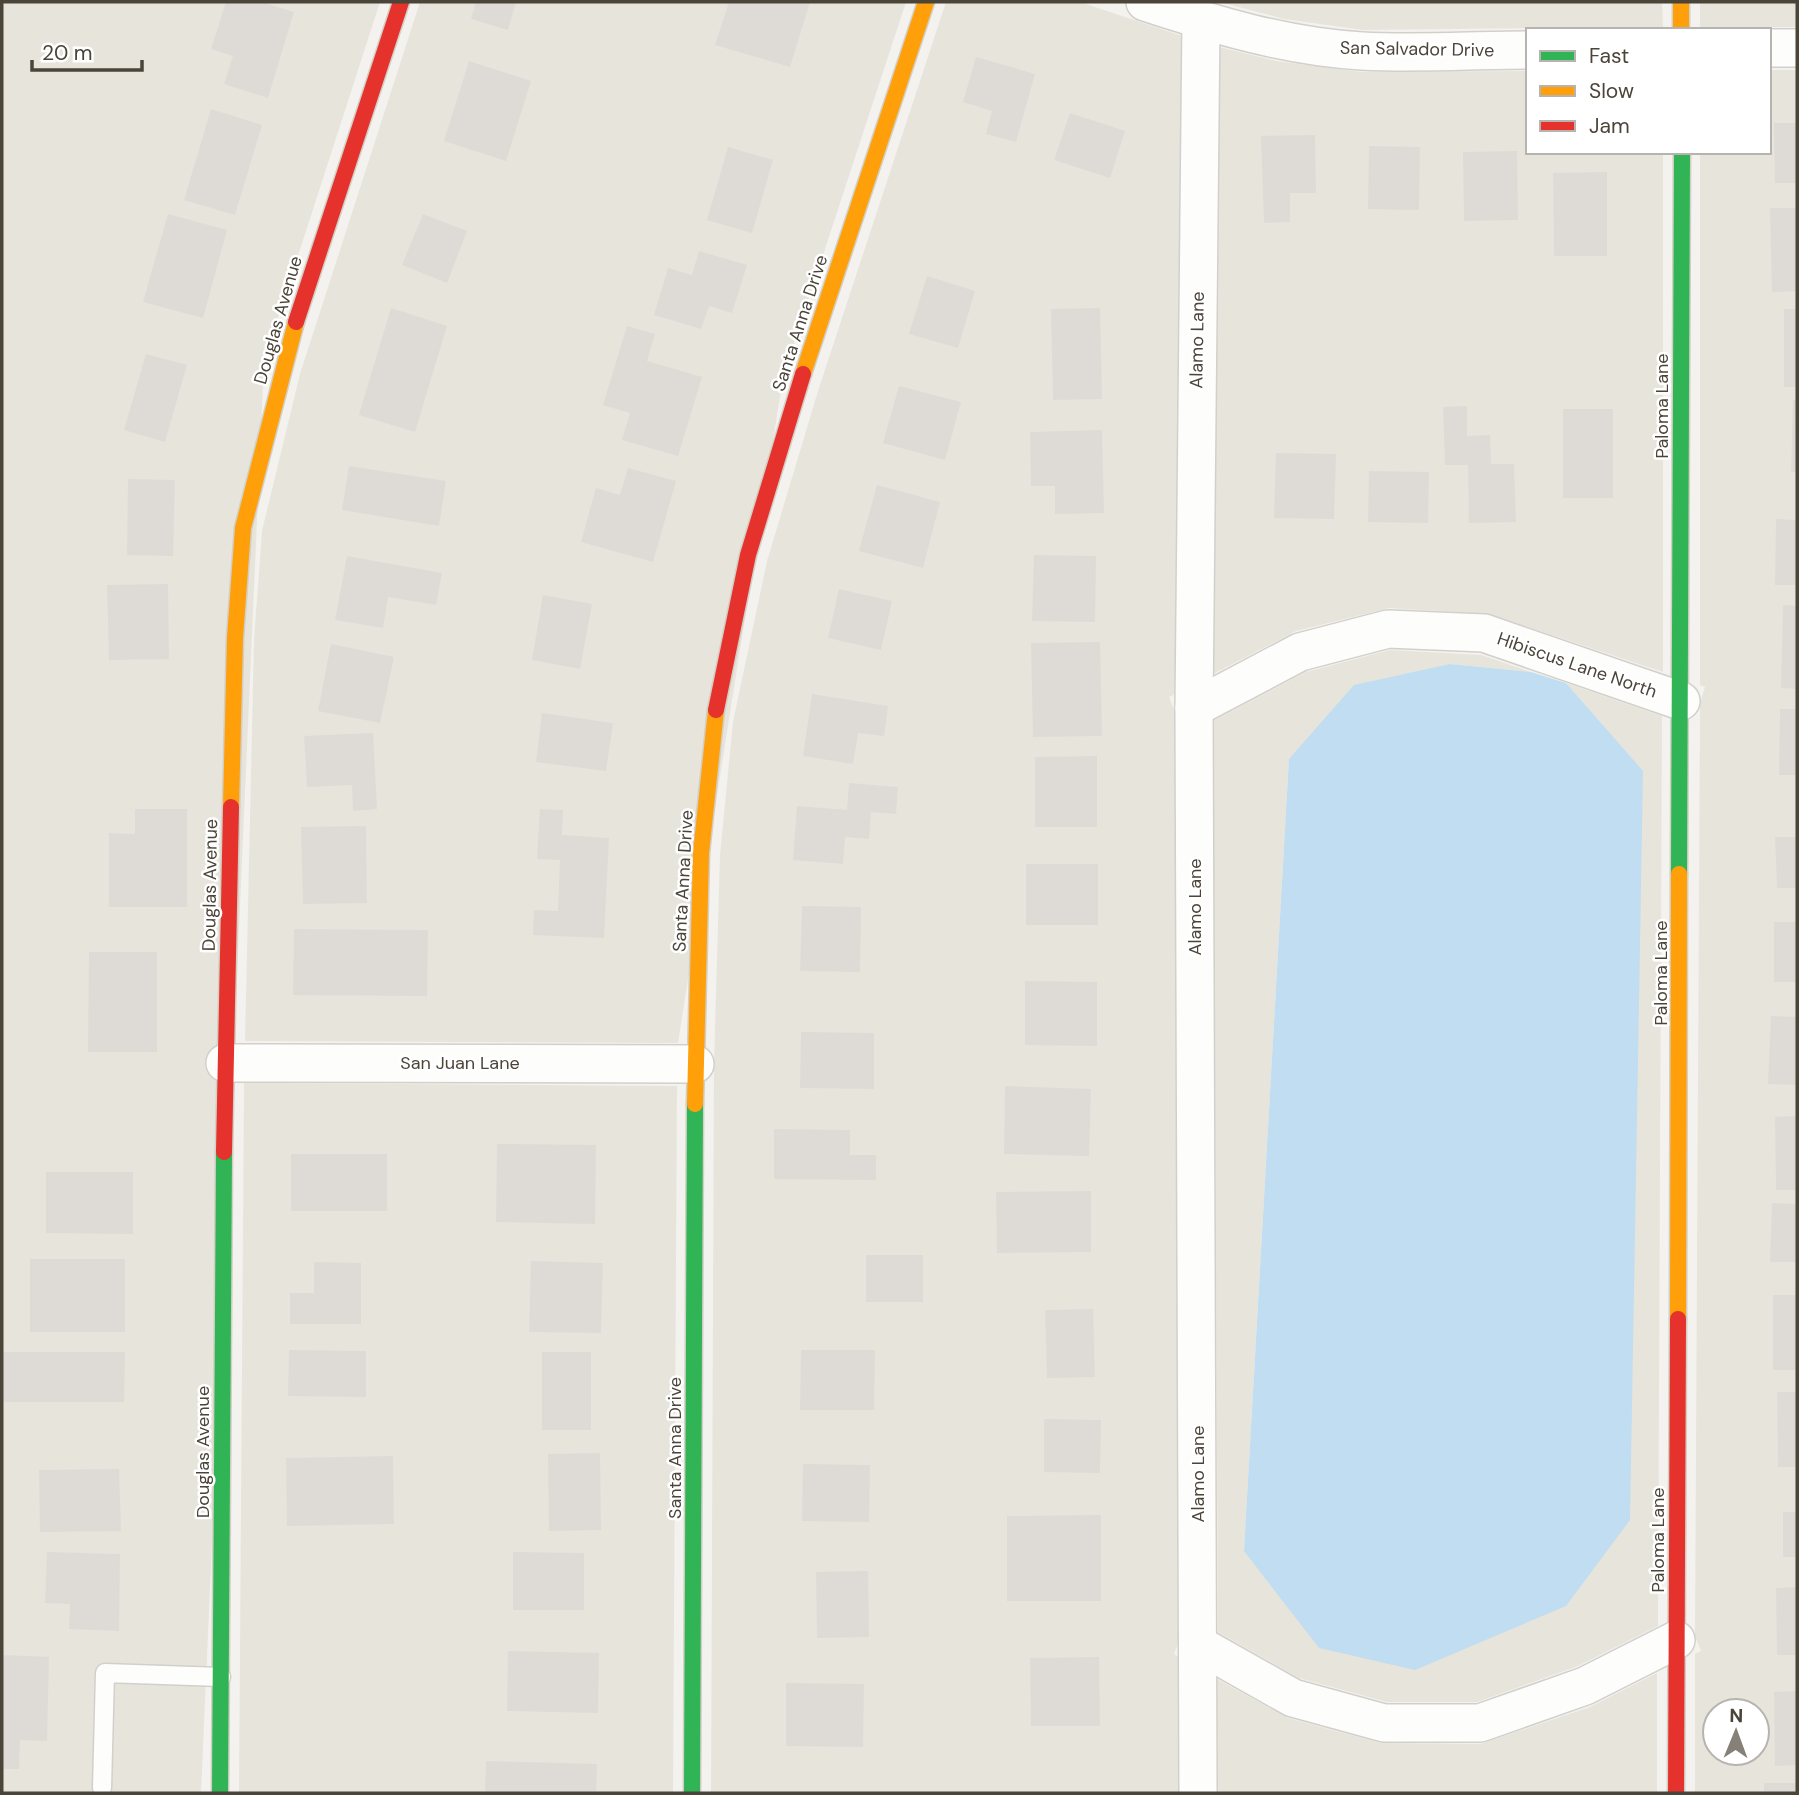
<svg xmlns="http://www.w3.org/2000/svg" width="1799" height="1795" font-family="'DM Sans',sans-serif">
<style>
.residential{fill:#e7e4dc;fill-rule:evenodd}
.water{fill:#c0ddf1}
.building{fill:#dedbd6}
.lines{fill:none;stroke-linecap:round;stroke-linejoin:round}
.lane-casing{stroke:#d2d0cb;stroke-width:21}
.street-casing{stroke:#d2d0cb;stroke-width:40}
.fast-casing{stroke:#d3cfc5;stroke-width:19}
.slow-casing{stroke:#d3cfc5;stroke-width:19}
.jam-casing{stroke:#d3cfc5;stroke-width:19}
.lane{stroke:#fdfdfc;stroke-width:18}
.street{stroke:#fdfdfc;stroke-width:37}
.fast{stroke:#30b455;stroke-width:16}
.slow{stroke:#ff9f0a;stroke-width:16}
.jam{stroke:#e5322d;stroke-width:16}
.labels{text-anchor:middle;stroke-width:5;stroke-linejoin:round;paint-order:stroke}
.street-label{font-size:18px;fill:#4b4439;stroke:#fff}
</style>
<rect width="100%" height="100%" fill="#f4f2ee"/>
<g class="residential">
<polygon points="2,2 380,2 264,361 201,1793 2,1793"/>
<polygon points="420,2 906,2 783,377 678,1043 245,1041 254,640 262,531 300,374"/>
<polygon points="946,2 1080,2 1182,36 1175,694 1169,697 1175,712 1180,1639 1174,1654 1180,1658 1179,1793 711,1793 714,1064 720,855 733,722 767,561 818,391"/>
<polygon points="1220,2 1662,2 1663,27 1363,30 1284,19"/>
<rect x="1700" y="2" width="97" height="25"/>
<polygon points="1219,47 1276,61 1362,72 1528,71 1528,152 1663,152 1663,672 1489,614 1389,608 1296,631 1213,674"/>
<path d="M1769,70H1797V1793H1695V1654L1701,1651L1695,1636L1700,703L1705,687L1700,685V152H1769ZM1715,1711H1757V1753H1715Z"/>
<polygon points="1390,650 1481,655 1531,672 1450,664 1289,759 1244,1551 1643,772 1566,683 1662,716 1658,1626 1578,1666 1477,1702 1387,1702 1299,1678 1218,1632 1213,721 1306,672"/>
<polygon points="244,1083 677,1086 673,1793 239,1793"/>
<polygon points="1657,1673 1657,1793 1217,1793 1217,1679 1288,1718 1380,1743 1480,1744 1590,1707"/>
</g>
<polygon class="water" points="1450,664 1531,672 1566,683 1643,771 1630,1520 1566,1606 1415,1670 1319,1648 1244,1551 1289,759 1354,685"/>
<g class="building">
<polygon points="226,2 261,2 294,12 268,98 224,84 233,56 211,49"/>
<polygon points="476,2 516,2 508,30 471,19"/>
<polygon points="729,2 810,2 790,67 715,45"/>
<polygon points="976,57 1035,74 1016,142 986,134 992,111 963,102"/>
<polygon points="469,61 531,81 506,161 444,141"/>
<polygon points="211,109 262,125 235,215 184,200"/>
<polygon points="1070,113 1125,131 1110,178 1054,160"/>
<polygon points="1774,123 1797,123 1797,183 1775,183"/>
<polygon points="1315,135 1316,193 1290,193 1290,222 1264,223 1261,136"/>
<polygon points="1369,146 1420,147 1419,210 1368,209"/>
<polygon points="728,147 773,160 752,233 707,220"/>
<polygon points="1517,151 1518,220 1464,221 1463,152"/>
<polygon points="1607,172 1607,256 1554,256 1553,173"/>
<polygon points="1770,208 1797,208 1797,291 1772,292"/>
<polygon points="168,214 227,230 203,318 143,302"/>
<polygon points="423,214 467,231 447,283 402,265"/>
<polygon points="699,251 747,265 732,313 709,306 701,329 654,315 668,268 692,275"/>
<polygon points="927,276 975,291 958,348 909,334"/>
<polygon points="391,308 447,326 415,432 359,415"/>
<polygon points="1100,308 1102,399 1053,400 1051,309"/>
<rect x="1784" y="309" width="13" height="78"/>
<polygon points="627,326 655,334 647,361 702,377 678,456 622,440 630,413 603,405"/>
<polygon points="146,354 187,365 165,442 124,430"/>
<polygon points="899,386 961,402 945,460 883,443"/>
<polygon points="1793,400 1797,400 1797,472 1791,472"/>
<polygon points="1467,406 1467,436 1490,435 1491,464 1514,464 1516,522 1469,523 1468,465 1445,465 1443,407"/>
<rect x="1563" y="409" width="50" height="89"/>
<polygon points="1102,430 1104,513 1055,514 1055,486 1031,486 1030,432"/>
<polygon points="1276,453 1336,454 1334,519 1274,518"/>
<polygon points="349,466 446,481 439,526 342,510"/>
<polygon points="628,468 676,481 653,562 581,542 596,488 620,495"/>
<polygon points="1369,471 1429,472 1428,523 1368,522"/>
<polygon points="128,479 175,480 173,556 127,555"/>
<polygon points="877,485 940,502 923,568 859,551"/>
<polygon points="1776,519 1797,520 1797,585 1775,585"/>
<polygon points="1034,555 1096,556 1095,622 1032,621"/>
<polygon points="347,556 442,573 436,605 388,597 383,628 335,620"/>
<polygon points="168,584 169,659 109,660 107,585"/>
<polygon points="839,589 892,601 881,650 828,638"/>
<polygon points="543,595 592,604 580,669 532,660"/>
<polygon points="1783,605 1797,606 1797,689 1781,688"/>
<polygon points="1100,642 1102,736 1033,737 1031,643"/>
<polygon points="331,644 394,657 380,723 318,711"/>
<polygon points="812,694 888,706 884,736 858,733 853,764 803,756"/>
<polygon points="1780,709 1797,709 1797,775 1779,775"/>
<polygon points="542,713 613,723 606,771 536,762"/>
<polygon points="373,733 377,809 353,811 352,785 307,787 304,736"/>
<polygon points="1097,756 1097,827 1035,827 1035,757"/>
<polygon points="849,783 898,787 896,814 871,812 869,839 845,837 843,864 793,860 797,806 847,810"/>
<polygon points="135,809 187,809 187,907 109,907 109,833 135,834"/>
<polygon points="540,809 563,810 562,835 609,838 604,938 533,935 534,910 558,911 560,860 537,859"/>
<polygon points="366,826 367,903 303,904 301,827"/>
<polygon points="1775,837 1797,837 1797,888 1777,888"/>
<rect x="1026" y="864" width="72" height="61"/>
<polygon points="802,906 861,907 860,972 800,971"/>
<rect x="1774" y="922" width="23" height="60"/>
<polygon points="294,929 428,930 427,996 293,995"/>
<polygon points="89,952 157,952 157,1052 88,1052"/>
<polygon points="1025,981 1097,982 1097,1046 1025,1045"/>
<polygon points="1771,1016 1797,1017 1797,1085 1768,1084"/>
<polygon points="801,1032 874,1033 874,1089 800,1088"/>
<polygon points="1005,1086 1091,1089 1089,1156 1004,1154"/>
<polygon points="1797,1116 1797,1190 1776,1190 1775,1117"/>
<polygon points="774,1129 850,1130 850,1155 876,1155 876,1180 774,1179"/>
<polygon points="497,1144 596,1145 595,1224 496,1222"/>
<rect x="291" y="1154" width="96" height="57"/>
<polygon points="46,1172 133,1172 133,1234 46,1233"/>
<polygon points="1091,1191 1091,1252 997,1253 996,1192"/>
<polygon points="1772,1203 1797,1204 1797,1262 1770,1262"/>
<rect x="866" y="1255" width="57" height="47"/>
<rect x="30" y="1259" width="95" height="73"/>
<polygon points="531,1261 603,1263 601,1333 529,1332"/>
<polygon points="314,1262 361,1263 361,1324 290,1324 290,1293 314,1293"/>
<rect x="1773" y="1295" width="24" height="75"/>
<polygon points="1093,1309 1095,1377 1047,1378 1045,1310"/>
<polygon points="289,1350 366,1351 366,1397 288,1396"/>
<polygon points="801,1350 875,1350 874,1410 800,1410"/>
<polygon points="2,1352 125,1352 124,1402 2,1402"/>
<rect x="542" y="1352" width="49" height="78"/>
<polygon points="1777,1392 1797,1392 1797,1467 1778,1467"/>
<polygon points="1044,1419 1101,1420 1100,1473 1044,1472"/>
<polygon points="600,1453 601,1530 549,1531 548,1454"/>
<polygon points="393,1456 394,1524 287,1526 286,1458"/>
<polygon points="803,1464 870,1465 869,1522 802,1521"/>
<polygon points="119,1469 121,1531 40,1532 39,1470"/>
<rect x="1783" y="1512" width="14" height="45"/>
<polygon points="1101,1515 1101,1601 1007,1601 1007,1516"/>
<polygon points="47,1552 120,1554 119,1631 69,1629 70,1604 45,1603"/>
<polygon points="513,1552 584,1553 584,1610 513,1610"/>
<polygon points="868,1571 869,1637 817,1638 816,1572"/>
<polygon points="1797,1587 1797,1655 1777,1655 1776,1588"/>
<polygon points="508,1651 599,1653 598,1713 507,1711"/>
<polygon points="2,1655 49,1657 47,1741 20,1740 19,1769 2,1769"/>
<polygon points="1099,1657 1100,1726 1031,1726 1030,1658"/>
<polygon points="786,1683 864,1684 863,1747 786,1746"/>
<polygon points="1797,1691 1797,1765 1775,1766 1774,1692"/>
<polygon points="486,1761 597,1764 596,1793 485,1793"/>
<rect x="1764" y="1783" width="33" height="10"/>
</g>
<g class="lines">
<g class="lane-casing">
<polyline id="lane" points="102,1788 105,1673 221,1677"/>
</g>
<g class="street-casing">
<g id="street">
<path d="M1145,2C1215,25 1288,47 1362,51C1417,54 1473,50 1528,50"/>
<polyline points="1769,48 1797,48"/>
<polyline points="1194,708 1300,652 1388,629 1484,633 1681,701"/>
<polyline points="225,1063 695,1064"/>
<polyline points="1199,1645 1293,1698 1384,1723 1480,1723 1585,1686 1676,1640"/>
<polyline points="1198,1793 1194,708 1201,20"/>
</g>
</g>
<g class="fast-casing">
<g id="fast">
<polyline points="1679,874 1682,152"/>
<polyline points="220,1793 224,1152"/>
<polyline points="692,1793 695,1104"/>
</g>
</g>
<g class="slow-casing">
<g id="slow">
<polyline points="1681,2 1681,30"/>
<polyline points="803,374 926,2"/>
<polyline points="231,807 235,638 243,528 296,322"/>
<polyline points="695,1104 701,853 716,710"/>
<polyline points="1678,1319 1679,874"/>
</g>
</g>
<g class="jam-casing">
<g id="jam">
<polyline points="296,322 401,2"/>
<polyline points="716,710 748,555 803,374"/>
<polyline points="224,1152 231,807"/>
<polyline points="1676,1793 1678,1319"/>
</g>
</g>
<use href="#lane" class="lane"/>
<use href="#street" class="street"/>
<use href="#fast" class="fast"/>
<use href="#slow" class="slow"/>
<use href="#jam" class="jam"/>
</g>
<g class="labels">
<g class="street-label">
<text transform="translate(1417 49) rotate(1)" y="6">San Salvador Drive</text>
<text transform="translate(278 320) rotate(-74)" y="6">Douglas Avenue</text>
<text transform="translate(800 323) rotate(-72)" y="6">Santa Anna Drive</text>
<text transform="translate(1197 340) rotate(-89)" y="6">Alamo Lane</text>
<text transform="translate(1662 406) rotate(-90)" y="6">Paloma Lane</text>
<text transform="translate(1577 665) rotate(19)" y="6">Hibiscus Lane North</text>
<text transform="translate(683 881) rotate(-87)" y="6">Santa Anna Drive</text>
<text transform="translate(210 885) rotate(-89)" y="6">Douglas Avenue</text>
<text transform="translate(1195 907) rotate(-90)" y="6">Alamo Lane</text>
<text transform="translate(1661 973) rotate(-90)" y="6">Paloma Lane</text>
<text x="460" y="1069">San Juan Lane</text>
<text transform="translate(675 1448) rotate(-90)" y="6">Santa Anna Drive</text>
<text transform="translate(203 1452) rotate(-90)" y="6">Douglas Avenue</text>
<text transform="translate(1198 1474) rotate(-90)" y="6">Alamo Lane</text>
<text transform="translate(1658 1540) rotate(-90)" y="6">Paloma Lane</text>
</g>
</g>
<rect width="1799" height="1795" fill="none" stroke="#4b4439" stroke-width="7"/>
<rect x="1526" y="28" width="245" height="126" fill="#ffffff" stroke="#b7b4b0" stroke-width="2"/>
<rect x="1540" y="51" width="35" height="10" fill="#30b455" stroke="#b7b4b0" stroke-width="2"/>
<text x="1589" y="63" font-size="21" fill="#4b4439">Fast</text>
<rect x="1540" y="86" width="35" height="10" fill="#ff9f0a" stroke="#b7b4b0" stroke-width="2"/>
<text x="1589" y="98" font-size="21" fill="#4b4439">Slow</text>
<rect x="1540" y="121" width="35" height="10" fill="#e5322d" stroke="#b7b4b0" stroke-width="2"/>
<text x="1589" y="133" font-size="21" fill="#4b4439">Jam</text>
<g transform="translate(1736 1732) rotate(1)"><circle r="33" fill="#ffffff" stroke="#b7b4b0" stroke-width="2"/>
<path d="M0-5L12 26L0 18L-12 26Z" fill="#868178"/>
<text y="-10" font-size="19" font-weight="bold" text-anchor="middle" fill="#4b4439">N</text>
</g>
<path d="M32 60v10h110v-10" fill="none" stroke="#4b4439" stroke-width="3.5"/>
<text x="42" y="60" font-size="21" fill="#4b4439" stroke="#ffffff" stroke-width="5" paint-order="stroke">20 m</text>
</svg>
